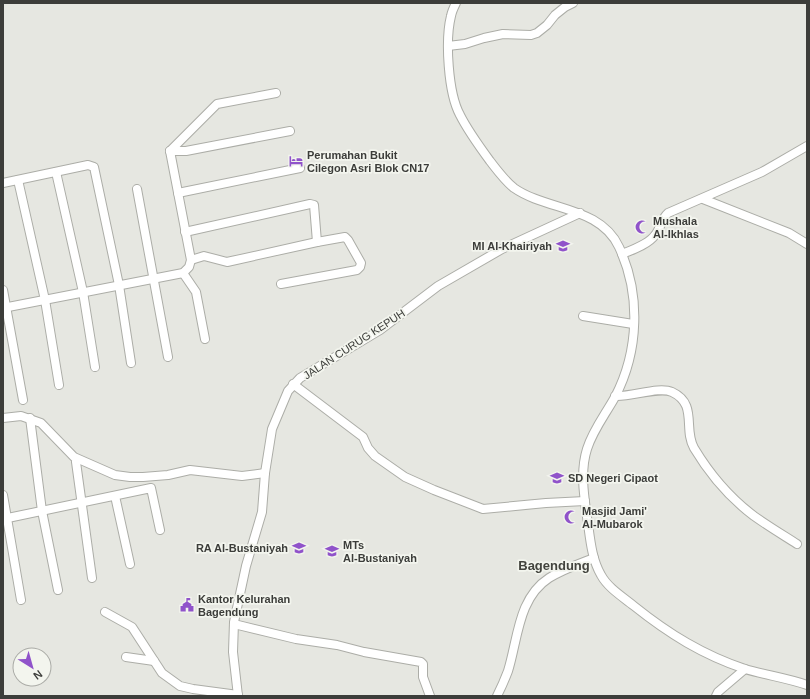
<svg xmlns="http://www.w3.org/2000/svg" width="810" height="699" font-family="Helvetica,sans-serif">
<style>
.lines{fill:none;stroke-linecap:round;stroke-linejoin:round}
.minor-casing{stroke:#acada7;stroke-width:10}
.minor{stroke:#fff;stroke-width:8}
.labels{text-anchor:middle;stroke-width:3.5;stroke-linejoin:round;paint-order:stroke}
.poi-label{font-size:11px;font-weight:bold;fill:#3c3d3a;stroke:#f3f5ee;text-anchor:start}
.street-label{font-size:11px;fill:#3c3d3a;stroke:#f3f5ee}
.quarter-label{font-size:13px;font-weight:bold;fill:#43443e;stroke:#f3f5ee}
</style>
<rect width="100%" height="100%" fill="#e6e7e1"/>
<g class="lines">
<g class="minor-casing">
<g id="minor">
<path d="M456,3C454,7 452,11 451,16C445,40 448,93 460,115C468,131 479,146 490,161C497,170 505,181 514,188C547,211 600,206 619,247C641,294 639,351 615,397C605,415 593,430 587,449C580,471 584,496 587,517C590,536 591,558 601,575C608,588 623,597 634,606C669,634 703,655 745,669C765,675 787,678 807,685"/>
<polyline points="448,46 465,44 484,38 503,34 531,35 537,33 547,25 555,15 565,7 573,3"/>
<polyline points="170,151 217,104 276,93"/>
<polyline points="170,151 186,151 290,131"/>
<polyline points="56,172 83,292 95,367"/>
<polyline points="18,180 45,300 59,385"/>
<polyline points="3,183 88,165 94,167 119,285 131,363"/>
<polyline points="137,189 168,357"/>
<polyline points="178,193 300,168"/>
<polyline points="703,199 789,233 807,244"/>
<polyline points="185,232 310,204 314,205 317,242"/>
<path d="M622,254C632,250 649,244 655,235C661,228 661,219 668,213L762,172L807,146"/>
<polyline points="191,260 204,256 227,262 317,242 345,237 348,240 361,263 360,267 357,270 281,284"/>
<polyline points="183,273 196,292 205,339"/>
<polyline points="3,290 23,400"/>
<polyline points="3,308 183,273 189,267 191,260 170,151"/>
<polyline points="583,316 633,324"/>
<polyline points="293,384 363,437 368,448 375,456 405,477 434,490 483,509 546,503 585,501"/>
<path d="M615,396C632,397 659,386 672,392C698,404 683,429 694,448C709,473 730,498 754,516C768,526 783,535 797,544"/>
<polyline points="3,418 21,416 41,423 74,457 115,475 130,477 143,477 168,475 190,470 242,476 265,473"/>
<polyline points="30,418 42,511 58,590"/>
<polyline points="76,462 92,578"/>
<polyline points="3,495 21,600"/>
<polyline points="115,496 130,564"/>
<polyline points="3,519 151,488 160,530"/>
<polyline points="105,612 132,627 162,673 180,686 193,689 238,695"/>
<polyline points="234,624 296,639 337,645 364,652 421,662 423,664 423,677 430,696"/>
<polyline points="126,657 154,661"/>
<polyline points="238,696 233,652 234,622 246,566 262,512 265,473 272,429 288,391 300,378 380,330 438,286 502,249 580,213"/>
<path d="M497,696C501,688 505,679 508,671C518,639 518,598 549,578C563,569 579,564 594,558"/>
<polyline points="716,696 718,692 745,669"/>
</g>
</g>
<use href="#minor" class="minor"/>
</g>
<defs>
<g id="hotel-bare" transform="scale(1.08)"><path d="M-6-4.5h1.5V1H6V5H4.5V3h-9V5H-6ZM-4 0a1.8 1.8 0 1 1 3.6 0ZM.5 0V-2.5h3Q6-2.5 6 0Z" fill="#9053ca" stroke="#f3f5ee" stroke-width="2.5" paint-order="stroke"/></g>
<g id="mosque-bare" transform="scale(1.08)"><path d="M3.5-4.9A6 6 0 1 0 3.5 4.9A5 5 0 1 1 3.5-4.9Z" fill="#9053ca" stroke="#f3f5ee" stroke-width="2.5" paint-order="stroke"/></g>
<g id="school-bare" transform="scale(1.08)"><path d="M0-5L7-2L0 1L-7-2ZM-4 1L0 2.5L4 1V4Q0 6-4 4Z" fill="#9053ca" stroke="#f3f5ee" stroke-width="2.5" paint-order="stroke"/></g>
<g id="civic-bare" transform="scale(1.08)"><path d="M-.6-6.5H3V-4.5H.6V-3L4-1V1h2V6H-6V1h2V-1L-.6-3ZM-1.2 2.5V6h2.4V2.5Z" fill="#9053ca" stroke="#f3f5ee" stroke-width="2.5" paint-order="stroke"/></g>
</defs>
<g fill-rule="evenodd">
<use href="#hotel-bare" x="296" y="161"/>
<use href="#mosque-bare" x="642" y="227"/>
<use href="#school-bare" x="563" y="246"/>
<use href="#school-bare" x="557" y="478"/>
<use href="#mosque-bare" x="571" y="517"/>
<use href="#school-bare" x="299" y="548"/>
<use href="#school-bare" x="332" y="551"/>
<use href="#civic-bare" x="187" y="605"/>
</g>
<g class="labels">
<g class="poi-label">
<text x="307" y="159">Perumahan Bukit<tspan x="307" dy="13">Cilegon Asri Blok CN17</tspan></text>
<text x="653" y="225">Mushala<tspan x="653" dy="13">Al-Ikhlas</tspan></text>
<text x="552" y="250" text-anchor="end">MI Al-Khairiyah</text>
<text x="568" y="482">SD Negeri Cipaot</text>
<text x="582" y="515">Masjid Jami'<tspan x="582" dy="13">Al-Mubarok</tspan></text>
<text x="343" y="549">MTs<tspan x="343" dy="13">Al-Bustaniyah</tspan></text>
<text x="288" y="552" text-anchor="end">RA Al-Bustaniyah</text>
<text x="198" y="603">Kantor Kelurahan<tspan x="198" dy="13">Bagendung</tspan></text>
</g>
<g class="street-label">
<text transform="translate(354 344) rotate(-33)" y="4">JALAN CURUG KEPUH</text>
</g>
<g class="quarter-label">
<text x="554" y="570">Bagendung</text>
</g>
</g>
<rect width="810" height="699" fill="none" stroke="#3c3d3a" stroke-width="8"/>
<g transform="translate(32 667) rotate(143)"><circle r="19" fill="#f3f5ee" stroke="#aaaba6"/>
<path d="M0-3L7 15L0 10L-7 15Z" fill="#9053ca"/>
<text y="-6" font-size="11" font-weight="bold" text-anchor="middle" fill="#3c3d3a">N</text>
</g>
</svg>
